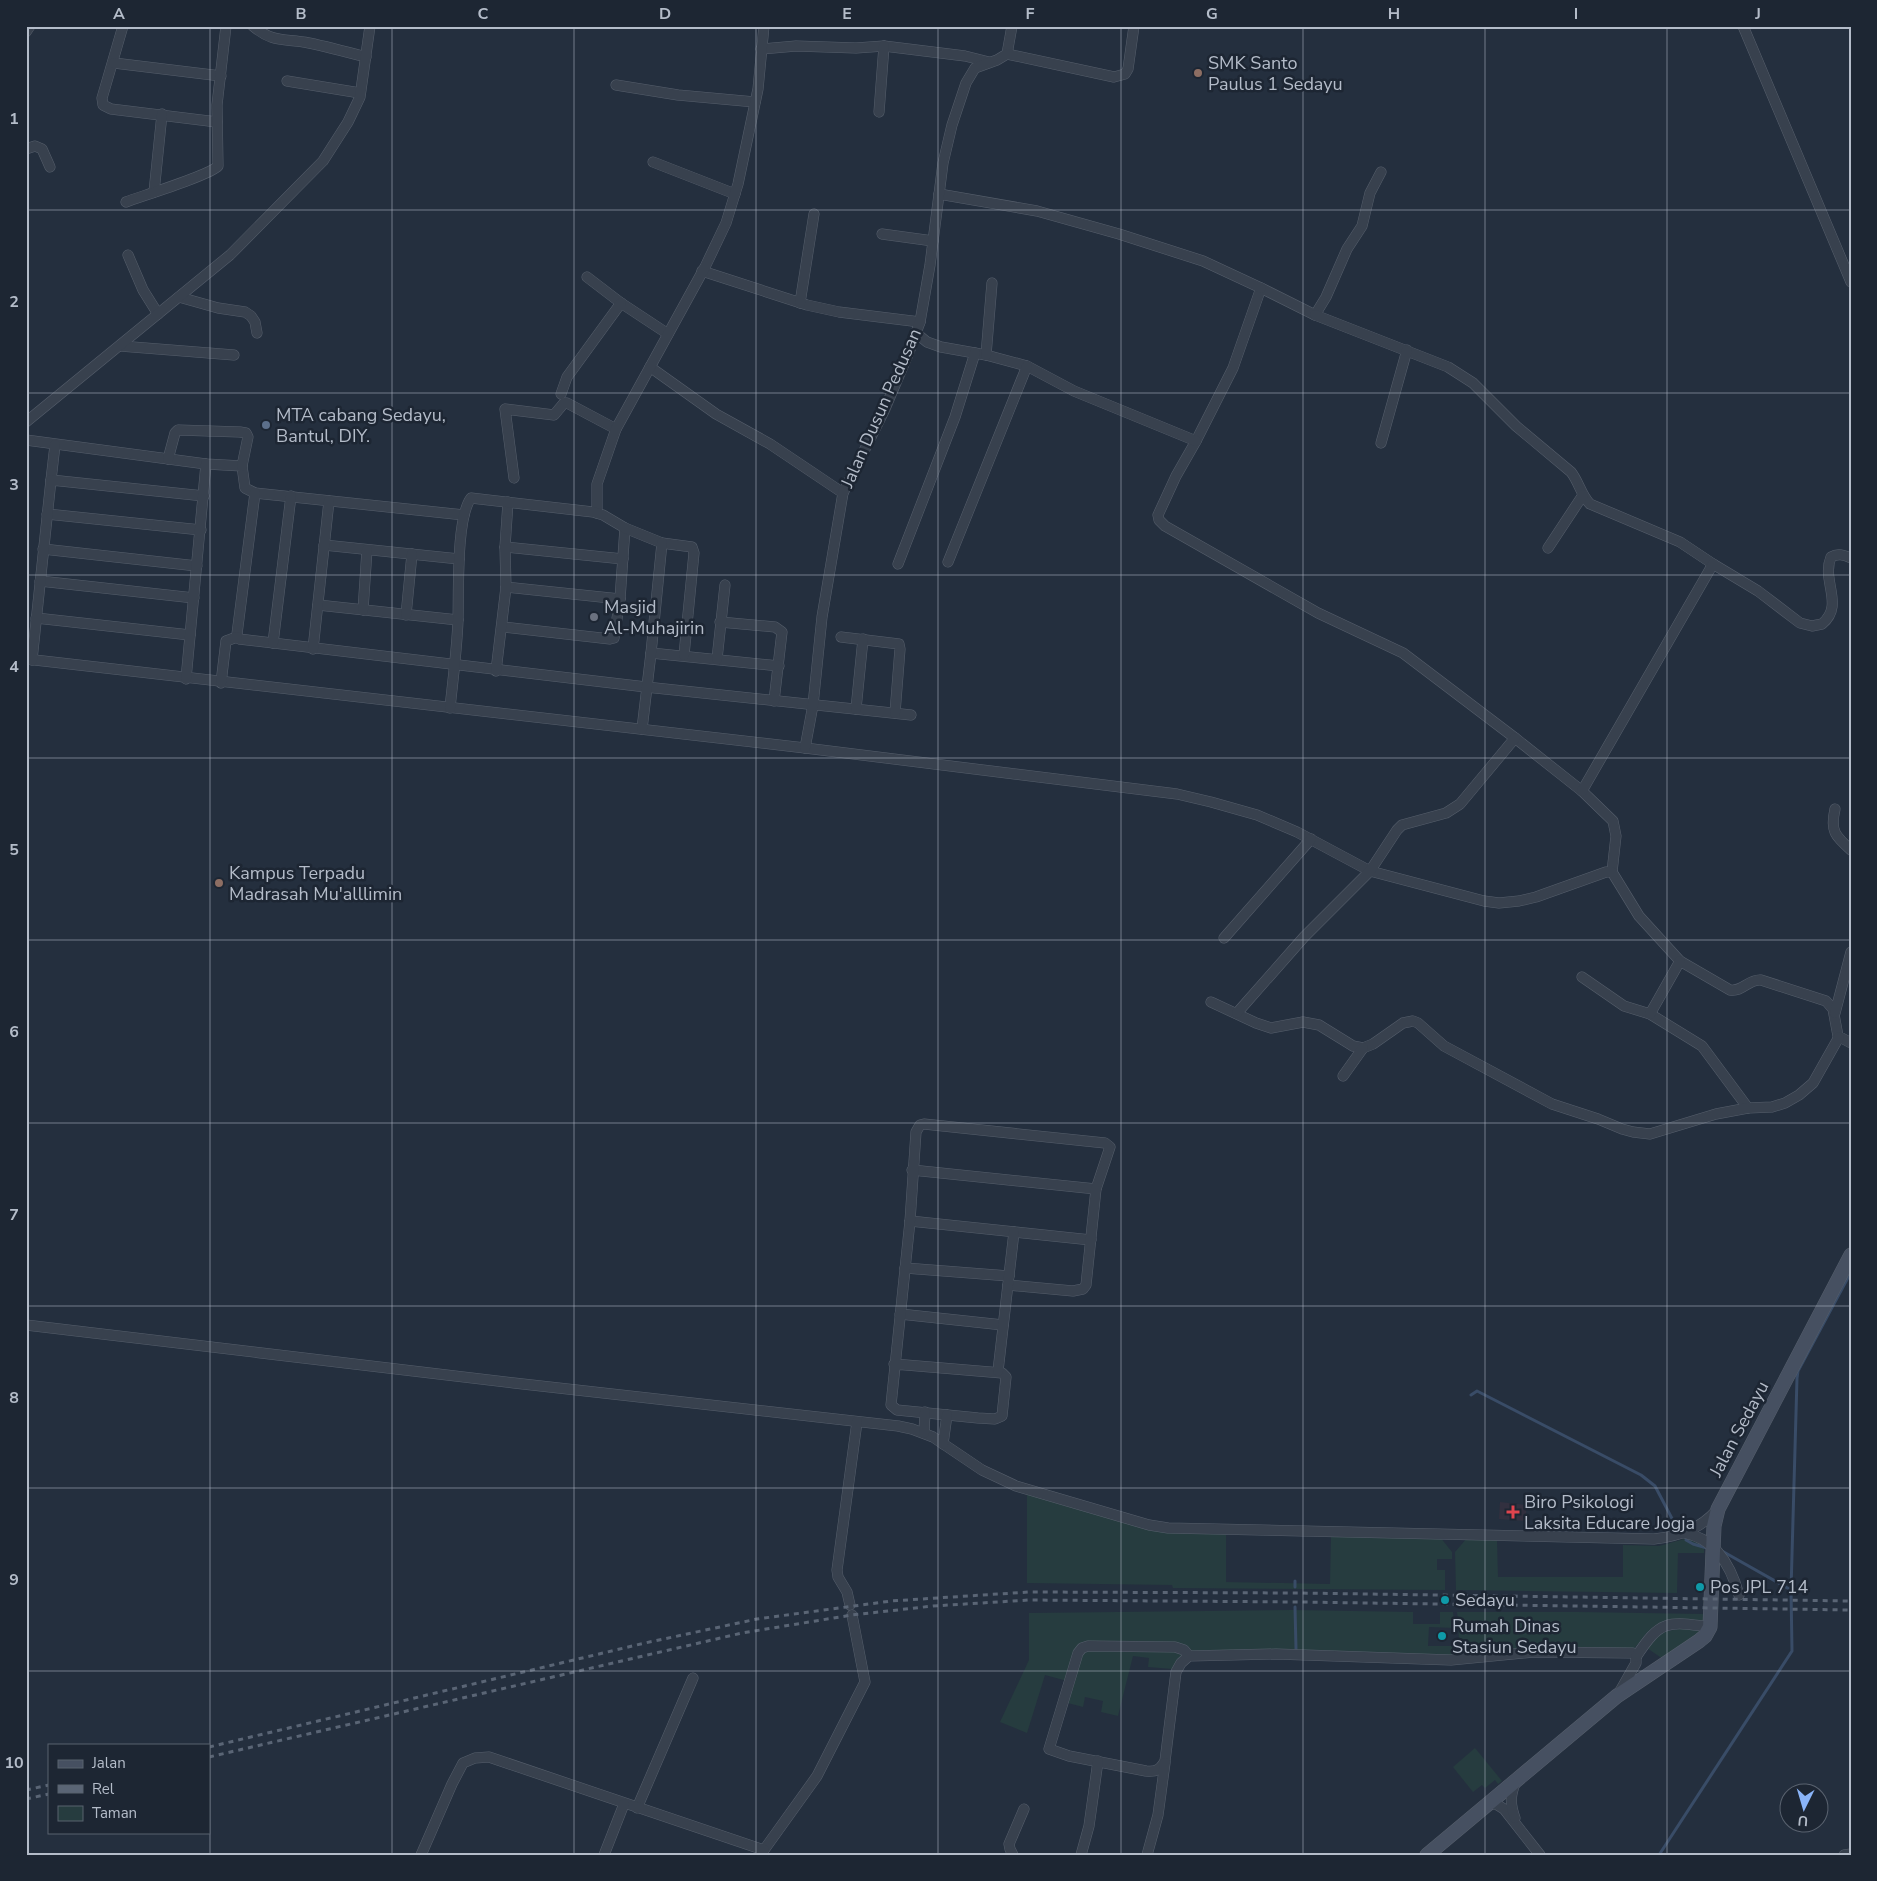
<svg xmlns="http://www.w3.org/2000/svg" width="1877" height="1881" font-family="'Nunito Sans',sans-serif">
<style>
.medical{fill:#32303f}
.green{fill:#263c3f}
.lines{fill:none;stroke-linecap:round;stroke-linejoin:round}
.stream{stroke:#394c67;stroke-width:3}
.street-casing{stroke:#565f6c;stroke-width:11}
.secondary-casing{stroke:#565f6c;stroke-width:15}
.street{stroke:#38414e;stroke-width:10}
.secondary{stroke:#465061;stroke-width:14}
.rail{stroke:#5a6575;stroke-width:3;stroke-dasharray:5 5;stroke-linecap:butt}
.grid{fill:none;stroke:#b4bcc9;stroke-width:1;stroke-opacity:0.55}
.education-dot{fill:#8d6e63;stroke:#1d2633;stroke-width:2}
.service-dot{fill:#5c6f8a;stroke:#1d2633;stroke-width:2}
.worship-dot{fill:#6b7280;stroke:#1d2633;stroke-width:2}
.health-dot{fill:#e0444e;stroke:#1d2633;stroke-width:2}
.culture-dot{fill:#0f9aa8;stroke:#1d2633;stroke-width:2}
.labels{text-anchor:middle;stroke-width:5;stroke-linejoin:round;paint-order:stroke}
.poi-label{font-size:18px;fill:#b4bcc9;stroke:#1d2633;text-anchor:start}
.street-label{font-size:18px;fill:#b4bcc9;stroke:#1d2633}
.neatline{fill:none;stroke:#b4bcc9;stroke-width:2}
.grid-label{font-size:16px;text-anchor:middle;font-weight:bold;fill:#b4bcc9}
</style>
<rect width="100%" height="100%" fill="#242f3e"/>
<polygon class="medical" points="1500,1502 1527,1505 1525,1521 1499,1519"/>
<g class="green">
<polygon points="1027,1494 1150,1530 1226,1533 1226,1582 1330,1584 1331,1535 1440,1537 1452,1552 1452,1559 1437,1559 1437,1570 1445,1570 1445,1590 1173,1588 1172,1585 1027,1583"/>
<polygon points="1467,1538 1497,1539 1498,1577 1623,1577 1623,1545 1659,1546 1688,1538 1704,1545 1704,1553 1678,1553 1677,1593 1456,1590 1455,1552"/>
<polygon points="1292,1610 1413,1612 1413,1624 1440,1624 1440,1612 1453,1612 1455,1628 1429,1627 1428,1646 1455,1646 1454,1657 1183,1654 1178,1659 1172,1669 1148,1667 1149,1658 1133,1656 1118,1716 1101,1712 1103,1701 1085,1697 1083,1707 1064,1702 1071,1682 1045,1675 1027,1733 1000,1722 1029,1660 1029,1613"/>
<path d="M1457,1612H1579L1705,1614V1621C1688,1621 1664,1616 1651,1629C1643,1635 1640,1644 1632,1650L1458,1657L1459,1627Z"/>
<polygon points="1685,1628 1701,1630 1700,1634 1663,1659 1647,1648 1662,1632"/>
<polygon points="1475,1748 1502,1781 1498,1784 1495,1780 1485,1788 1482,1785 1473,1792 1453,1767"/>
</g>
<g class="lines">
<g class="stream">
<polyline points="1471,1395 1477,1391 1641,1475 1655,1486 1678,1530"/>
<polyline points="1686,1540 1693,1544 1707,1548"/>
<polyline points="1722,1551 1791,1590"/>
<polyline points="1295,1581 1295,1587"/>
<polyline points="1295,1607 1296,1649"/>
<polyline points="1659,1855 1792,1651 1791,1590 1797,1378 1798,1371 1851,1272"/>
</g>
<g class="street-casing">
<g id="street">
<polyline points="123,26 102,98 103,105 111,109 217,122"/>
<path d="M253,26C274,44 285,38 309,43C328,47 347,52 366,57"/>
<polyline points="1743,26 1851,282"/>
<polyline points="26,32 30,26"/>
<polyline points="761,49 796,46 856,48 884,46 965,56 989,62"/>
<polyline points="1007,54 1012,26"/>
<polyline points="114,63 221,76"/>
<polyline points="287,81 360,93"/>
<polyline points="616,85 678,95 755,102"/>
<polyline points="879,112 884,46"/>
<polyline points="26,149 35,146 42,149 50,167"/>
<polyline points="653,162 735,194"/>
<polyline points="1381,172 1370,193 1362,226 1347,249 1326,297 1315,315 1261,288 1233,368 1196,441 1176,476 1158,515 1159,520 1165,526 1318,613 1403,653 1515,738 1582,791 1613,821 1616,836 1612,872"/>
<polyline points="154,192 162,114"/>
<polyline points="939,194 1037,211 1119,234 1203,261 1261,288"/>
<path d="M126,202C142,196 210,175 218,166L217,105L226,26"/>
<polyline points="882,234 933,241"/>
<polyline points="128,255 143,290 158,314"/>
<polyline points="702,271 807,305 839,312 920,322"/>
<polyline points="587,277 621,303 668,334"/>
<polyline points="179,297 218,308 245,312 251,316 255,322 257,333"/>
<polyline points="800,303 814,214"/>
<path d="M1315,315L1448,367L1473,383L1516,426L1571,472C1579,482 1581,495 1590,504L1680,542L1713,564"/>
<polyline points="916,333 927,342 941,347 986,355 1027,366 1074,391 1196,441"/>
<polyline points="120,346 234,355"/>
<polyline points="986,355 992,283"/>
<polyline points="650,367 716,414 770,444 843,493"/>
<polyline points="561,394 567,377 621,303"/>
<polyline points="26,422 230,255 323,161 348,122 360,97 370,26"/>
<polyline points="26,440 206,464 242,466 245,488 255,493 464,515"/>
<polyline points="1381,443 1407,350"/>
<polyline points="168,459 175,433 178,430 240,432 246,433 248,437 242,466"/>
<polyline points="514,478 505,409 554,415 564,403 567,403 616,429"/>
<polyline points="51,480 55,445"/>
<polyline points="255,493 237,634 239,639 646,687 911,715"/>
<polyline points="597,513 597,484 616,429 705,267 726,223 738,184 758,89 764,26"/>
<polyline points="47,514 201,530"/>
<polyline points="324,545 459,559"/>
<polyline points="505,547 623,559"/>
<polyline points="1548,548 1583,495"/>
<polyline points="43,549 197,566"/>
<polyline points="948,562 1027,366"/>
<polyline points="898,564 955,417 975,353"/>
<polyline points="40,581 194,598"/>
<polyline points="506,587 620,599"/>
<polyline points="318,605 458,620"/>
<polyline points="363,610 367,550"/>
<polyline points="406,615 412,554"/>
<polyline points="36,618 190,635"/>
<polyline points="720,622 775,627 782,632 774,701"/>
<polyline points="503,627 610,639 614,638 620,599 625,528"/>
<polyline points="841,637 899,644 900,649 895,713"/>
<polyline points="273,643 291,496"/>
<polyline points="313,649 329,501"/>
<polyline points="651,653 779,666"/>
<path d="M26,659L805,748L1177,794L1211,802L1257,815L1297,832L1370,871L1484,901L1499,903L1519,901L1536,897L1606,872H1612L1639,916L1680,961L1730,990C1743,992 1748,979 1761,980L1826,1001L1833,1009L1838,1036L1851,1043"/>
<polyline points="717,659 725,585"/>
<polyline points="32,660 51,480 204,496"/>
<polyline points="496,671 506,587 505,547 508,502"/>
<polyline points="186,679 206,464"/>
<polyline points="221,683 226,641 237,637"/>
<path d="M450,708C453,679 457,649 458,620C459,592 456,518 471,498L593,512L603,515L625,528L662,543L692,547L694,553L684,655"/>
<polyline points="856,709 863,639"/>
<polyline points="642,729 651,653 662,543"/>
<polyline points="805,748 813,705 822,617 843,493 884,411 909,352 920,322 930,265 943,163 952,125 966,83 975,68 997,60 1007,54 1114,77 1125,74 1128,69 1134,26"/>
<path d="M1582,791L1713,564L1758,591L1800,623L1812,626L1822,624C1845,605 1821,581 1831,557C1838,553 1844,555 1851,558"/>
<path d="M1835,809C1830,831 1835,836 1851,850"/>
<polyline points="1224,938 1311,839"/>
<polyline points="1582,977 1624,1006 1650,1014 1702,1046 1748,1108"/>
<polyline points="1211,1002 1256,1023 1271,1028 1303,1022 1319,1025 1353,1046 1363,1048 1373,1044 1403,1023 1413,1021 1418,1023 1444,1046 1552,1104 1598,1119 1622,1129 1633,1132 1650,1134 1716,1114 1748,1108 1772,1107 1785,1103 1799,1095 1813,1083 1839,1037"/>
<polyline points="1237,1013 1304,937 1370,871 1397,830 1402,825 1446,813 1460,804 1515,738"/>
<polyline points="1835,1013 1851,952"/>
<polyline points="1650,1014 1680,961"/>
<polyline points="1343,1076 1363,1048"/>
<polyline points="912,1170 1096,1189"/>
<polyline points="910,1221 1091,1240"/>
<polyline points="905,1268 1009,1276"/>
<polyline points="900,1314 1003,1325"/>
<path d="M26,1325L514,1383L898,1426L912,1429L933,1437L982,1470L1016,1486L1149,1525L1168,1528L1654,1539C1680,1536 1700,1529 1717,1510"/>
<polyline points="894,1364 1002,1373 1006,1377 1002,1416 995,1419 978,1418 897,1410 891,1405 910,1221 916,1132 920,1125 924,1124 1105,1143 1110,1147 1096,1189 1086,1285 1083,1289 1073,1291 1008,1285"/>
<polyline points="998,1371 1014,1232"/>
<polyline points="924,1433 925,1412"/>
<polyline points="943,1444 947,1415"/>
<path d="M1685,1533C1716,1539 1731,1566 1739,1595"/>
<polyline points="850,1605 847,1592 838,1577 837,1570 857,1422"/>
<path d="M1189,1656L1184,1650L1175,1647L1088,1646L1082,1648L1078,1653L1049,1749L1069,1756L1146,1771C1156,1772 1160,1770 1165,1761L1176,1672L1181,1663L1189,1656L1276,1654L1451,1660L1534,1652L1633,1653L1636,1657V1663L1619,1693"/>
<path d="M1636,1657C1660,1620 1667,1621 1710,1627"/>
<polyline points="1487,1804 1496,1804 1504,1809 1540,1855"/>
<polyline points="637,1808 693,1678"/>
<path d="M1515,1818C1510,1804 1510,1795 1516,1781"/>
<polyline points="761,1854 817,1776 865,1682 852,1615"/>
<polyline points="421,1855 452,1784 463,1763 475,1758 489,1757 764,1850"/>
<polyline points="604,1855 624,1804"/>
<polyline points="1013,1855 1010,1849 1009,1844 1024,1809"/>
<polyline points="1081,1855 1089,1826 1098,1761"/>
<polyline points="1147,1855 1158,1815 1165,1763"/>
<polyline points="1844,1855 1851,1854"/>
</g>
</g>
<g class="secondary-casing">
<polyline id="secondary" points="1427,1855 1617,1696 1699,1641 1705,1636 1710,1627 1714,1526 1718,1509 1851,1255"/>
</g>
<use href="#street" class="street"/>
<use href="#secondary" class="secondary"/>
<g class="rail">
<polyline points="209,1747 645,1643 757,1619 891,1601 1029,1592 1299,1593 1851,1601"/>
<polyline points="209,1757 742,1633 852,1615 933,1606 1029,1600 1299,1602 1851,1610"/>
<polyline points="26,1790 49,1785"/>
<polyline points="26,1799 49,1794"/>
</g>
</g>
<path class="grid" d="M210,26V1855M392,26V1855M574,26V1855M756,26V1855M938,26V1855M1121,26V1855M1303,26V1855M1485,26V1855M1667,26V1855M26,210H1851M26,393H1851M26,575H1851M26,758H1851M26,940H1851M26,1123H1851M26,1306H1851M26,1488H1851M26,1671H1851"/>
<g class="education-dot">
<circle cx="1198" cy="73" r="5"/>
<circle cx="219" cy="883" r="5"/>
</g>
<circle class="service-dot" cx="266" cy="425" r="5"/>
<circle class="worship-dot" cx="594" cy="617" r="5"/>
<path class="health-dot" d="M1510.5 1504.5h5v5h5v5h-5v5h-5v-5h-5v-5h5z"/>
<g class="culture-dot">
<circle cx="1700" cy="1587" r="5"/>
<circle cx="1445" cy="1600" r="5"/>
<circle cx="1442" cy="1636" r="5"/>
</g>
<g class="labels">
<g class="poi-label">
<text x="1208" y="69">SMK Santo<tspan x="1208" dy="21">Paulus 1 Sedayu</tspan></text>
<text x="276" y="421">MTA cabang Sedayu,<tspan x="276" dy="21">Bantul, DIY.</tspan></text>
<text x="604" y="613">Masjid<tspan x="604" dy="21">Al-Muhajirin</tspan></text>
<text x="229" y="879">Kampus Terpadu<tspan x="229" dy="21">Madrasah Mu'alllimin</tspan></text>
<text x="1524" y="1508">Biro Psikologi<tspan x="1524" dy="21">Laksita Educare Jogja</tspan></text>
<text x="1710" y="1593">Pos JPL 714</text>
<text x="1455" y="1606">Sedayu</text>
<text x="1452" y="1632">Rumah Dinas<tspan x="1452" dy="21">Stasiun Sedayu</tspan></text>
</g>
<g class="street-label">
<text transform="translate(881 408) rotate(-66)" y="6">Jalan Dusun Pedusan</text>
<text transform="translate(1739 1429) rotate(-62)" y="6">Jalan Sedayu</text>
</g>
</g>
<rect width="1877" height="1881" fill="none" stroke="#1d2633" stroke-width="55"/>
<rect x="48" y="1744" width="162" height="90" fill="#1d2633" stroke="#59626f"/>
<rect x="58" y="1760" width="25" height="8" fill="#465061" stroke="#59626f"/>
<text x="92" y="1768" font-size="15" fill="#b4bcc9">Jalan</text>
<rect x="58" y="1785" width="25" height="8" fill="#5a6575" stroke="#59626f"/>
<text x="92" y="1794" font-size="15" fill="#b4bcc9">Rel</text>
<rect x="58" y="1806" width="25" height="15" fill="#263c3f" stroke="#59626f"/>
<text x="92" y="1818" font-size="15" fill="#b4bcc9">Taman</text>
<g transform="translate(1804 1808) rotate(185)"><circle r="24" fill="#1d2633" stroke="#59626f"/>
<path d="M0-4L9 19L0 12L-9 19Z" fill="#8ab4f8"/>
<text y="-8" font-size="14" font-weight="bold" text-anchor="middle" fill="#b4bcc9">U</text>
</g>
<rect x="28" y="28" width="1822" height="1826" class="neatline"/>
<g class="grid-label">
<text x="119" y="19">A</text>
<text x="301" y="19">B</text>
<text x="483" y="19">C</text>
<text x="665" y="19">D</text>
<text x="847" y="19">E</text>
<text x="1030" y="19">F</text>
<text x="1212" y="19">G</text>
<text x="1394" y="19">H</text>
<text x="1576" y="19">I</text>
<text x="1758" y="19">J</text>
<text x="14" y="124">1</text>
<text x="14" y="307">2</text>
<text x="14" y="490">3</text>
<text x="14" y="672">4</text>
<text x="14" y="855">5</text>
<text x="14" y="1037">6</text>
<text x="14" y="1220">7</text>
<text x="14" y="1403">8</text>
<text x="14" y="1585">9</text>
<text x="14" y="1768">10</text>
</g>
</svg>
